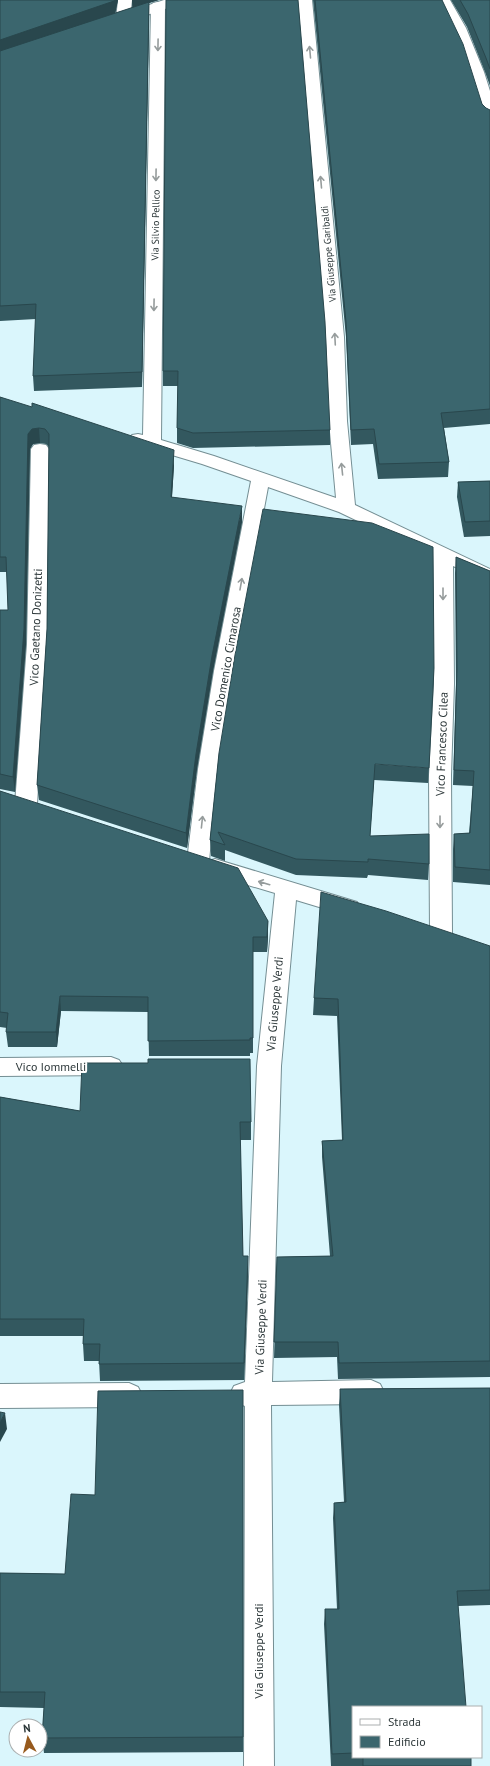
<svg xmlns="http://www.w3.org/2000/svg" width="490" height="1766" font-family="'PT Sans',sans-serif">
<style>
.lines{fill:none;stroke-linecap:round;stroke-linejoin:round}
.minor-casing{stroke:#748e93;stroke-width:2}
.tertiary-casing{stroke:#748e93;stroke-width:2}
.minor{fill:#fff;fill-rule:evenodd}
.tertiary{fill:#fff;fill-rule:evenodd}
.wall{fill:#33585f}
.shaded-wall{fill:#29474d}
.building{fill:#3b666e;stroke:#29474d}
.oneway{stroke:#969c9c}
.labels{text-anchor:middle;stroke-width:4;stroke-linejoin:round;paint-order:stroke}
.far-street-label{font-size:10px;fill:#2d383a;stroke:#fff}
.street-label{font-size:12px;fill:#2d383a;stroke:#fff}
</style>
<rect width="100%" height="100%" fill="#daf6fc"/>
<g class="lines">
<g class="minor-casing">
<g id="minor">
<polygon points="118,0 132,0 130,19 128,22 123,23 118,22 116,19"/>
<polygon points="298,0 312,0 344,337 347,421 355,505 490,569 490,582 453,566 454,684 451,775 452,934 449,940 441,942 433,940 430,934 429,775 434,684 433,557 339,512 268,487 234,671 218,769 209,861 215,859 357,902 360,908 357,914 349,916 296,900 281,1066 272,1382 371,1380 380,1384 384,1392 380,1400 371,1404 271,1405 274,1766 244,1766 245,1406 234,1402 230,1394 234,1386 245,1382 257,1066 275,893 207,873 204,867 198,869 190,866 187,861 198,769 214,671 251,481 202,464 132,443 129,439 132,435 138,434 143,435 151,6 153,3 158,2 163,3 165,6 161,440 214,456 336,498 329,421 326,337"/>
<path d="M436,0H450L466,28L484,72L490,91V123L485,121L482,118C472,76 459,37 436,0Z"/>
<polygon points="40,444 46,445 49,449 47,644 37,804 34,809 26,811 18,809 15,804 27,644 31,449 34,445"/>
<polygon points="111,1057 119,1060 123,1066 119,1072 111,1075 0,1076 0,1058"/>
<polygon points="129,1383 138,1387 142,1395 138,1403 129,1407 0,1408 0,1384"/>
</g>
</g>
<g class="tertiary-casing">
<polygon id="tertiary" points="164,0 185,0 183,3 126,22 121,23 116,22 114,19 116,16"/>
</g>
<use href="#minor" class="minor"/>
<use href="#tertiary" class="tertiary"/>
</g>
<g class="wall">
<polygon points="0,0 118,0 115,13 133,8 132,0 159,0 149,3 149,16 142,387 34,391 33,376 36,319 0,321"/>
<polygon points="166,0 330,430 330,445 193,448 177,443 177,428 178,386 163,386 163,371"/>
<polygon points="313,0 442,0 482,104 486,108 490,110 490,424 444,428 449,462 448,477 378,479 373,444 351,445 346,337"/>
<polygon points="451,0 490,0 490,86 485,72 467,27"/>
<polygon points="0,397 174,465 172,497 242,522 213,671 197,769 187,848 39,800 37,785 47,629 49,447 46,444 40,443 33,444 30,449 26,644 15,792 0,789 0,610 8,610 7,572 0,572"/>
<polygon points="490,481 490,536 464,537 457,497 458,482"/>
<polygon points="456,557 490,571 490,885 453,882 453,849 454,834 469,833 473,786 453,785 456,684 455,573"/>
<polygon points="219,753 429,768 428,783 374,780 370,836 429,864 428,880 368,875 367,878 296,875 225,850 225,861 211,856 210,840"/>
<polygon points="0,791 268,921 268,936 267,952 253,952 253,1053 250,1053 250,1056 149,1056 148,1012 61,1011 57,1047 8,1047 6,1032 7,1028 0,1027"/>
<polygon points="490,946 490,1377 338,1379 337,1357 274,1358 277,1257 330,1256 322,1157 322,1141 342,1140 337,1016 313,1015 314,998"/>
<polygon points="0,1097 80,1111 251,1122 251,1140 240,1140 243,1256 248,1273 244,1380 100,1381 99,1361 84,1361 83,1344 83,1336 0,1336"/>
<polygon points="490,1388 490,1605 458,1606 353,1707 353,1757 471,1757 471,1766 331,1766 324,1624 325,1609 337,1609 333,1518 334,1503 344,1502 339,1405 340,1389"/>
<polygon points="243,1390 243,1752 44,1753 42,1738 44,1708 0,1707 0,1573 65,1574 95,1495"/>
</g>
<g class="shaded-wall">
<polygon points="115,0 118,0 115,15 0,54 0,40"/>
<polygon points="132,0 159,0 149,3 149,16 142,387"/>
<polygon points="39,428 40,443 33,444 30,449 26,644 15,792 13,777 28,434 32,429"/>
<polygon points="174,450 174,465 171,512 171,497"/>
<polygon points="242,506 242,522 213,671 197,769 187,848 186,833 196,754 212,656"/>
<polygon points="268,921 268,936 267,952 267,937"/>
<polygon points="60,996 61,1011 57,1047 56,1032"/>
<polygon points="248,1256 248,1273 244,1380 244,1363"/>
<polygon points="5,1413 7,1429 0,1442 0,1422"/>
</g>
<g class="building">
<polygon points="0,0 115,0 114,1 0,40"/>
<polygon points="166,0 298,0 325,322 330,430 193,433 177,428 178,371 163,371"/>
<polygon points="315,0 442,0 463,44 482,104 486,108 490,110 490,409 441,413 449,462 379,464 374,429 351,430 346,322"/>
<polygon points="460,0 490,0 490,69 486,58 468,14"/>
<polygon points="149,2 142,372 33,376 36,304 0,306 0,51"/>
<polygon points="0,397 32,407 32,403 174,450 171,497 242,506 212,656 196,754 186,833 37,785 47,629 49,434 45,429 39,428 32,429 28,434 24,629 13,777 0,774 0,610 8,610 6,557 0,557"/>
<polygon points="490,481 490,521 465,522 458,482"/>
<polygon points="263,509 372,523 433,547 434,668 429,768 375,764 370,836 429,834 429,864 368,859 368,862 296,859 218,832 225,845 210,840 219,753 235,655"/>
<polygon points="456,557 490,571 490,870 455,867 454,834 470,833 474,771 454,770 457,669"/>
<polygon points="0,791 238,868 268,921 267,937 253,937 253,1038 250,1038 250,1040 148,1041 148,997 60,996 56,1032 6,1032 8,1013 0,1012"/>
<polygon points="321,892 386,911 490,946 490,1361 339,1363 338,1342 274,1342 277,1257 333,1256 322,1141 343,1140 338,999 314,998"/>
<polygon points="148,1059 250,1059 251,1122 240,1122 243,1256 248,1256 244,1363 99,1364 100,1344 83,1344 84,1319 0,1319 0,1097 80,1111 82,1063 148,1063"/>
<polygon points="490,1388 490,1590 457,1591 466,1707 353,1707 353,1753 332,1754 325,1609 339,1609 334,1503 346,1502 340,1389"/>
<polygon points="243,1390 243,1737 42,1738 45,1692 0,1692 0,1573 65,1574 71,1494 95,1495 98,1391"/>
<polygon points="0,1412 5,1413 0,1422"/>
<rect x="363" y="1757" width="108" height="9"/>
</g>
<defs><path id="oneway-shaft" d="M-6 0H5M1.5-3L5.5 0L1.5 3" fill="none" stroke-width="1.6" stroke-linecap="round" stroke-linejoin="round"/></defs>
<g class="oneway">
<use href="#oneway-shaft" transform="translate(158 45) rotate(91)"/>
<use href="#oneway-shaft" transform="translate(310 52) rotate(-95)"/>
<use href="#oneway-shaft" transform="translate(156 175) rotate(91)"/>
<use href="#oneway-shaft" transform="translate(321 182) rotate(-95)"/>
<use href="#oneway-shaft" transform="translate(154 305) rotate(91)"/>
<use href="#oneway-shaft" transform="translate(335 339) rotate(-93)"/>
<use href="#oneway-shaft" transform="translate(342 469) rotate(-96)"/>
<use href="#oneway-shaft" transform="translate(241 584) rotate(-80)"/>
<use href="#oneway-shaft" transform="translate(443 594) rotate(90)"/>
<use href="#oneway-shaft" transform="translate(202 822) rotate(-84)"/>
<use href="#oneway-shaft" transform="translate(440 822) rotate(90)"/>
<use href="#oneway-shaft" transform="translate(264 883) rotate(-164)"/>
</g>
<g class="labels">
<g class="far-street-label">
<text transform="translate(155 225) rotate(-89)" y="4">Via Silvio Pellico</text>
<text transform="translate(328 254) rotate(-95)" y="4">Via Giuseppe Garibaldi</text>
</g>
<g class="street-label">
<text transform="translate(36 627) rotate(-88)" y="4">Vico Gaetano Donizetti</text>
<text transform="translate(226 669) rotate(-80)" y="4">Vico Domenico Cimarosa</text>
<text transform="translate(442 744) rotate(-88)" y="4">Vico Francesco Cilea</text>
<text transform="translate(275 1004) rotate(-85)" y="4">Via Giuseppe Verdi</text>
<text x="51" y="1071">Vico Iommelli</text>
<text transform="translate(261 1327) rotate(-88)" y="4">Via Giuseppe Verdi</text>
<text transform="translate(259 1651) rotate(-90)" y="4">Via Giuseppe Verdi</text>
</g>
</g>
<rect x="352" y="1706" width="130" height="52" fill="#ffffff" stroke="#abafb0"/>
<rect x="360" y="1719" width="20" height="6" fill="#ffffff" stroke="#abafb0"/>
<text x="388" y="1726" font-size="12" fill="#2d383a">Strada</text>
<rect x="360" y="1736" width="20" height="12" fill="#3b666e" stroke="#abafb0"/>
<text x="388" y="1746" font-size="12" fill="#2d383a">Edificio</text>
<g transform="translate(28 1738) rotate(353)"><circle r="19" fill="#ffffff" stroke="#abafb0"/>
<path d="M0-3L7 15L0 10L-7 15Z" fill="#975a1d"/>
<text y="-6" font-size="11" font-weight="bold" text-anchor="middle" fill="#2d383a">N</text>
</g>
</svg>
